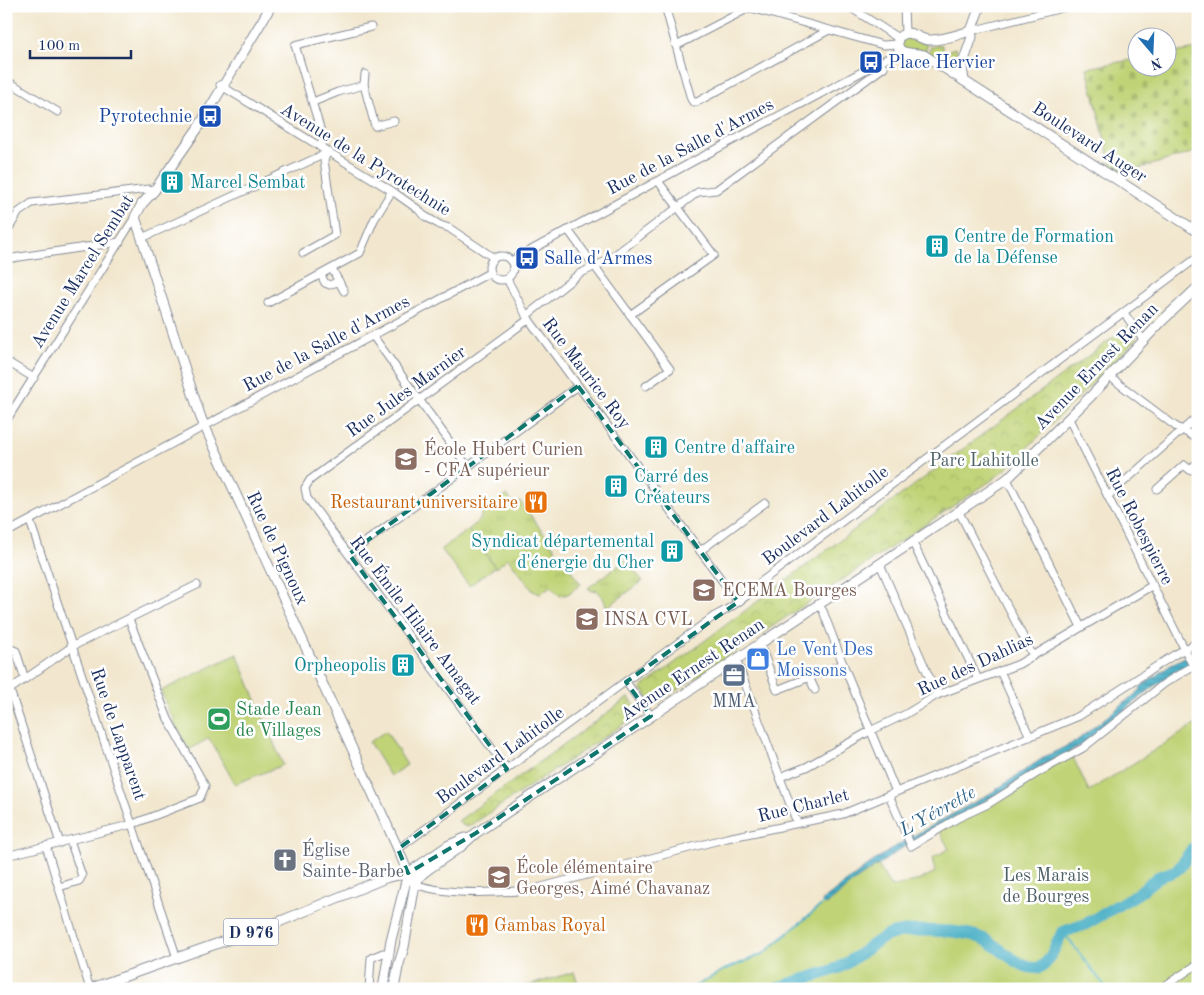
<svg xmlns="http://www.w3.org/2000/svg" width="1204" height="995" font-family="'Old Standard TT',serif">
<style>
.grass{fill:url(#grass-tufts);stroke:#6e816a}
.cemetery{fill:url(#cemetery-stones);stroke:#6e816a}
.park{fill:url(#park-crowns);stroke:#6e816a}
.garden{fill:#c0d376;stroke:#6e816a}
.water{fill:url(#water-rules);stroke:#306e92}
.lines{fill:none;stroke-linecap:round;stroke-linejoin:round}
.stream{stroke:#46aec5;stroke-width:2}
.river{stroke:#46aec5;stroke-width:12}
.minor-casing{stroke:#868b96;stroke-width:9}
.major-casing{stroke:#868b96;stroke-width:11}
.minor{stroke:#fff;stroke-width:7}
.major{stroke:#fff;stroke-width:9}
.marked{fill:none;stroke:#0f766e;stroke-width:4;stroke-dasharray:10 6;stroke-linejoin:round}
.labels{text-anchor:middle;stroke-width:5;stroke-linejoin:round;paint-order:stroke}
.shield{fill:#fff;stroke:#5f6d8e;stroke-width:1}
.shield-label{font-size:16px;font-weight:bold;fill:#1b2f5e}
.transit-label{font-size:18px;fill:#164399;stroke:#fff;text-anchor:start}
.street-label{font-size:18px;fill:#1b2f5e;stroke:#fff}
.culture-label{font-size:18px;fill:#0d838f;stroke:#fff;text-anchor:start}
.education-label{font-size:18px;fill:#785e54;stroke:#fff;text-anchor:start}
.park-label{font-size:18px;fill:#4d6065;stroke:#fff}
.food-label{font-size:18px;fill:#c56008;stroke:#fff;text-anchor:end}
.shop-label{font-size:18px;fill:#366cbe;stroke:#fff;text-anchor:start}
.service-label{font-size:18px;fill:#4e5e75;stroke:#fff}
.leisure-label{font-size:18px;fill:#27864d;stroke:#fff;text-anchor:start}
.worship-label{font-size:18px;fill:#5b616d;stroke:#fff;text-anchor:start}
.water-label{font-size:19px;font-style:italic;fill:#2c6287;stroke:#fff}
</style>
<defs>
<pattern id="grass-tufts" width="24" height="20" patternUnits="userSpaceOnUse" patternTransform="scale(1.25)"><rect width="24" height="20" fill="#c0d376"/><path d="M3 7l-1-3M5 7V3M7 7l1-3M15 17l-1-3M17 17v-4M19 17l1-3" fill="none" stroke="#a4b568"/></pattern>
<pattern id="cemetery-stones" width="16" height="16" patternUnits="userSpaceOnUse" patternTransform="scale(1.25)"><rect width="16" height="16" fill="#c0d376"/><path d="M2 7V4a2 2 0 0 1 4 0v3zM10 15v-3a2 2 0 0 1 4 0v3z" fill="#a4b568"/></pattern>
<pattern id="park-crowns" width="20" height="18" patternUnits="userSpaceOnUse" patternTransform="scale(1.25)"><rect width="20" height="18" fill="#c0d376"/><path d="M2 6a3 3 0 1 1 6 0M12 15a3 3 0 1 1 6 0" fill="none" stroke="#a4b568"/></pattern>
<pattern id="water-rules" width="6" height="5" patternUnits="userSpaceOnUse" patternTransform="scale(1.25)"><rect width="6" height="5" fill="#46aec5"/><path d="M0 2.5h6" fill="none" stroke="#3a8ea3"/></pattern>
</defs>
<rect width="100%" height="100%" fill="#fff"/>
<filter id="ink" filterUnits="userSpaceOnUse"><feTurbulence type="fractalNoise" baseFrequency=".02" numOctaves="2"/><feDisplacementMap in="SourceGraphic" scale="10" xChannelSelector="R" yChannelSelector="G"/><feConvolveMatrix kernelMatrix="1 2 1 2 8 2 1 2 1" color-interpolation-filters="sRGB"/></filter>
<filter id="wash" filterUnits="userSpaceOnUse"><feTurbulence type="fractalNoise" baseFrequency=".0096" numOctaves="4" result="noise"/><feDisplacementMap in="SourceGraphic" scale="20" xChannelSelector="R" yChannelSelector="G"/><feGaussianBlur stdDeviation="1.12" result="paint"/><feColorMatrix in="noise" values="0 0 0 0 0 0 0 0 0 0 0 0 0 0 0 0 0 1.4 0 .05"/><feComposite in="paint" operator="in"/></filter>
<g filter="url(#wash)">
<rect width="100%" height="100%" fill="#f2e7ce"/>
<g class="grass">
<polygon points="507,495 514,505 520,501 581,584 568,594 560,596 550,586 540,594 533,591 508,558 496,568 468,530 480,520 482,513"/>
<path d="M626,560H632L640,563L633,569L643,581L606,608C605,600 602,596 597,590L592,591L588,588Z"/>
</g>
<polygon class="cemetery" points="1198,49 1198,151 1120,174 1112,168 1087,68 1136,59 1136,68 1166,68 1167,54"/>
<g class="park">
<polygon points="1130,325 1135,332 1136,339 1132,344 1007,468 992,480 656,704 652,704 641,688"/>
<polygon points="629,697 639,712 639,714 468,827 462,825 458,821"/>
</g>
<g class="garden">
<polygon points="902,37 913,37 927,45 925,52 908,51 901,46"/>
<polygon points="941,44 944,52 955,48 957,50 953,61 946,64 928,53 931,47"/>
<polygon points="468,530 495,567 469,586 441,549"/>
<polygon points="237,654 283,765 235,784 209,738 189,750 173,721 174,717 170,714 161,691"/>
<polygon points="1198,723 1198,989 690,989 724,970 763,954 850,881 871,868 878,865 891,887 920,880 935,872 932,858 949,849 936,825 1065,750 1070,751 1089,791"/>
<polygon points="386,731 407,765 390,776 369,742"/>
<polygon points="574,972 580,989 517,989"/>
</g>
<g class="water">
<polygon points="1198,650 1198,659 1180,668 1152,688 1082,745 1048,762 1017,783 908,844 855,881 826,905 821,902 872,862 909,838 991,793 1046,756 1075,742 1138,692 1141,689 1140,687 1175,662"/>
<polygon points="1198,841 1198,845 1194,847 1178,869 1159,877 1136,896 1064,934 1061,930 1081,922 1135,892 1156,874 1174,868 1187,848"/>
</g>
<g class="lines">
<g class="stream">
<polyline points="1064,933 1107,989"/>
<polyline points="690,989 724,970 763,954 824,903"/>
</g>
<path class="river" d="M776,989C797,980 818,976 838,968C857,959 871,942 889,935C901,930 926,930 939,931C953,931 970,933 984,939C998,945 1027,978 1044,965C1053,957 1056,941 1063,932L1086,924L1137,894L1158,877L1175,871L1180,867L1192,849L1198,845"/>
</g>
</g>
<g filter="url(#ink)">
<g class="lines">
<g class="minor-casing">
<g id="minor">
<polyline points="665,6 691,99 693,102 697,102 829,30"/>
<polyline points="744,6 883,45 897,44"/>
<polyline points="848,6 898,38"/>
<polyline points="904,6 905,33"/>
<polyline points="971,31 1070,6"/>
<polyline points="676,46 749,8"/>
<polyline points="6,80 58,112"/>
<polyline points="220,85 392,191 419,210 423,215 440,225 449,228 494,258"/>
<polyline points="364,85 375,126 394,121"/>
<polyline points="313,102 338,92 364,85 365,74"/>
<polyline points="321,148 323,138 295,45 371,27"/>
<polyline points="568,230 670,369 646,386"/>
<polyline points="6,233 19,212 32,203 149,189 154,191"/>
<polyline points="142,238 327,153"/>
<polyline points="303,253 335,235 324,160 327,153"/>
<circle cx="501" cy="268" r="12"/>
<polyline points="6,259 120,242"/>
<polyline points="511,261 694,161 901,51"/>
<polyline points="332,269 344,291"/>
<polyline points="321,275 325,283 330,285 339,281"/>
<polyline points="507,279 527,317 738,602"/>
<polyline points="268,303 360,253 374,220 392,191"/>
<polyline points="1124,313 1144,341"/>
<polyline points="630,315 714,255 658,181"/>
<polyline points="526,316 579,274 608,260 698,192 716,190 884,67"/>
<polyline points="373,336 468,467"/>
<polyline points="6,361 34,378"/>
<polyline points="1110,377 1175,426 1198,439"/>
<polyline points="1069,419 1193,666"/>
<polyline points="6,421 135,217"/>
<polyline points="1007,479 1081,627"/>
<polyline points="1157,489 1184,465 1190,470 1198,462"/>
<polyline points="1108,496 1198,416"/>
<polyline points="959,512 1033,656"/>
<polyline points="30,521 177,958"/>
<polyline points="6,533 489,273"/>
<polyline points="913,543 978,679"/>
<polyline points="700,551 765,503"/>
<polyline points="349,554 578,386"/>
<polyline points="880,564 937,695"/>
<polyline points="818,604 823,611 843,664 896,792"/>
<polyline points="760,644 777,690 843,664"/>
<polyline points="6,647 16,651 25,679"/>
<polyline points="736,659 797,823"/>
<polyline points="1000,671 1030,737"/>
<polyline points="809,677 815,690"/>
<polyline points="626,682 651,716"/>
<polyline points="10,690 60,843"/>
<polyline points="6,692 73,646 197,585"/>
<polyline points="507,769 307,498 305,488 310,480 529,319"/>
<polyline points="780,777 806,767 870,731 906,714 937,695 1019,664 1153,585"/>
<polyline points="889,795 911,846 958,818 988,804 1039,772 1083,748 1165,683 1198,663"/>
<polyline points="46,846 90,989"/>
<path d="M398,849L713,617C731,608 748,597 762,581L1198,257"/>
<polyline points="6,856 133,824 200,798 205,786 168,719 129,619"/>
<path d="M415,884C446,896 496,893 530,890L727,838L843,814L1079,716L1174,655L1198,642"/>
<polyline points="59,887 79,881 82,876 70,840"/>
<polyline points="369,989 371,958 383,953 388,954"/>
<polyline points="1160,989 1198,964"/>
</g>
</g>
<g class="major-casing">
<g id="major">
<polyline points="271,6 198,128 154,191 142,204 135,217 201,418 398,849 408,873 415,884"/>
<path d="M971,31C959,34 945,40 931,40C917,41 912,26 898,38C895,58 912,51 924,55L1198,232"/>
<polyline points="964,81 962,66 972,37 971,31 980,6"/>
<polyline points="460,847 476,833 1007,479 1091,396 1163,320 1198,287"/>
<polyline points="408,873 449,845 465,838"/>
<polyline points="89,989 281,921 388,877 408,873 421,875"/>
<polyline points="383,989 391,940 408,873"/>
<polyline points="394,989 398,967 404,947 415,884 421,875 430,868 464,844"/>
</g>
</g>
<use href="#minor" class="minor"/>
<use href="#major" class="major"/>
</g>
</g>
<path class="marked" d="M578,386L738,602L626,682L651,716L476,833L408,873L398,849L507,769L349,554Z"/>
<defs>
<g id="bus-square" transform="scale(1.25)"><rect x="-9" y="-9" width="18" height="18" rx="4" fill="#1a4fb4" stroke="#fff"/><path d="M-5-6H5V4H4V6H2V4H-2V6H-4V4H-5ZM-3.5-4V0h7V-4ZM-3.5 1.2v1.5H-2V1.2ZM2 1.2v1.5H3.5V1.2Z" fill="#fff"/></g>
<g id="building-square" transform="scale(1.25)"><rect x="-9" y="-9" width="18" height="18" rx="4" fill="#0f9aa8" stroke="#fff"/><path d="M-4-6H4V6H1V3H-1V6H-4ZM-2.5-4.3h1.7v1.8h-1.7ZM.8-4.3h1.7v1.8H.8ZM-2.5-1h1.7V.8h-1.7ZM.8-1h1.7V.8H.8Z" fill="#fff"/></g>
<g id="university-square" transform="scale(1.25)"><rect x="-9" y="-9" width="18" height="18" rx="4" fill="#8d6e63" stroke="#fff"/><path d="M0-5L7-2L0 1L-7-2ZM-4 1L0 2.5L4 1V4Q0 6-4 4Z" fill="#fff"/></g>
<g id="restaurant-square" transform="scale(1.25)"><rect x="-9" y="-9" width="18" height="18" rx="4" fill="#e8710a" stroke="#fff"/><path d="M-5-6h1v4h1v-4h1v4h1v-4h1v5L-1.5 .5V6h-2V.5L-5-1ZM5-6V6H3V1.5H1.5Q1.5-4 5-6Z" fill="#fff"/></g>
<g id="shop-square" transform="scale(1.25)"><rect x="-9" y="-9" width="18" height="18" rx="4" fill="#3f7fe0" stroke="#fff"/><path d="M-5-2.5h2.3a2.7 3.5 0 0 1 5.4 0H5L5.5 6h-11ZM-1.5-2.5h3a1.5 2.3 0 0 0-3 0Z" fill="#fff"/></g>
<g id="office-square" transform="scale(1.25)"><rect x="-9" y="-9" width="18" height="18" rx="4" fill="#5c6f8a" stroke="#fff"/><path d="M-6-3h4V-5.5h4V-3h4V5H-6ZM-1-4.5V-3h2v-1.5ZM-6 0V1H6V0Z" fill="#fff"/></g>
<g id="stadium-square" transform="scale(1.25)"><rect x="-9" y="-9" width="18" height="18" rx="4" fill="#2e9e5b" stroke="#fff"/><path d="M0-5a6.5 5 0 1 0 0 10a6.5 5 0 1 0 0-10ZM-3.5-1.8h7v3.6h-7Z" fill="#fff"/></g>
<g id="church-square" transform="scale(1.25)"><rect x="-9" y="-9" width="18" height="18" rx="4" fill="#6b7280" stroke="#fff"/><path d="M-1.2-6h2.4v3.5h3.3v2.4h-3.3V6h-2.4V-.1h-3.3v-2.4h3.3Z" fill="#fff"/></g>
<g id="school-square" transform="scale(1.25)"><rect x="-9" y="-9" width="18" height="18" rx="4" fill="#8d6e63" stroke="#fff"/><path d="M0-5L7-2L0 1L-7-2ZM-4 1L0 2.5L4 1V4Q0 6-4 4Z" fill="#fff"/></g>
</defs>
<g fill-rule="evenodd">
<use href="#bus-square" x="871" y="62"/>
<use href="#bus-square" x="210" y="116"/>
<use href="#building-square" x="172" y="182"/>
<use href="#building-square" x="937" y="246"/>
<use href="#bus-square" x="527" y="258"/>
<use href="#building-square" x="656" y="447"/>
<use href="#university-square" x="406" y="459"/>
<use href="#building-square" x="616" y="486"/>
<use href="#restaurant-square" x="536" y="502"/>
<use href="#building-square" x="672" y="551"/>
<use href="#university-square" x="704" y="590"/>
<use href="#university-square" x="587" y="619"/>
<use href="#shop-square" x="758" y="659"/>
<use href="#building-square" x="403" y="665"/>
<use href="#office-square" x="734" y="675"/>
<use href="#stadium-square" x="219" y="719"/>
<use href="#church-square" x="285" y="860"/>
<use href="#school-square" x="499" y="877"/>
<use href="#restaurant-square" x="477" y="925"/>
</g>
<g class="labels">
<rect class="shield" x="223.5" y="918.5" width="55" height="27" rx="4"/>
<g class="shield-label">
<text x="251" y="938">D 976</text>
</g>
<g class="transit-label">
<text x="888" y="68">Place Hervier</text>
<text x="192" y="122" text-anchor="end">Pyrotechnie</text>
<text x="544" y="264">Salle d'Armes</text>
</g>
<g class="street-label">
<text transform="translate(1090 142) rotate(33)" y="6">Boulevard Auger</text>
<text transform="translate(690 146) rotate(-28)" y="6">Rue de la Salle d'Armes</text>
<text transform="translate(366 159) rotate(32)" y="6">Avenue de la Pyrotechnie</text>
<text transform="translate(82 271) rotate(-58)" y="6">Avenue Marcel Sembat</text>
<text transform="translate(326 343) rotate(-28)" y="6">Rue de la Salle d'Armes</text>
<text transform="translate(1096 366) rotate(-46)" y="6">Avenue Ernest Renan</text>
<text transform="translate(587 373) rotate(53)" y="6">Rue Maurice Roy</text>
<text transform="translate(406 391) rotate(-36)" y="6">Rue Jules Marnier</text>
<text transform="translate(825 515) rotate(-37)" y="6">Boulevard Lahitolle</text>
<text transform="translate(1140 526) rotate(63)" y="6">Rue Robespierre</text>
<text transform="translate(278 548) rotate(65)" y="6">Rue de Pignoux</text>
<text transform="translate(416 620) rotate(53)" y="6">Rue Émile Hilaire Amagat</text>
<text transform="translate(975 664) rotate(-25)" y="6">Rue des Dahlias</text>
<text transform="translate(692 669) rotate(-34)" y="6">Avenue Ernest Renan</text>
<text transform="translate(119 734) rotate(71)" y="6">Rue de Lapparent</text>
<text transform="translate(500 755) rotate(-36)" y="6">Boulevard Lahitolle</text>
<text transform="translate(803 805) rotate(-14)" y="6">Rue Charlet</text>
</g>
<g class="culture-label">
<text x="190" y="188">Marcel Sembat</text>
<text x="954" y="242">Centre de Formation<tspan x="954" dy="21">de la Défense</tspan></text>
<text x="674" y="453">Centre d'affaire</text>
<text x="634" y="482">Carré des<tspan x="634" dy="21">Créateurs</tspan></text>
<text x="654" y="547" text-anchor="end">Syndicat départemental<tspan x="654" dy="21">d'énergie du Cher</tspan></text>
<text x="386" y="671" text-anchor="end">Orpheopolis</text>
</g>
<g class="education-label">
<text x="424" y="455">École Hubert Curien<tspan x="424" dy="21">- CFA supérieur</tspan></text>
<text x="722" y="596">ECEMA Bourges</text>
<text x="604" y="625">INSA CVL</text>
<text x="516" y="873">École élémentaire<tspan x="516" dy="21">Georges, Aimé Chavanaz</tspan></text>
</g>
<g class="park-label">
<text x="984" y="466">Parc Lahitolle</text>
<text x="1046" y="881">Les Marais<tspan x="1046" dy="21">de Bourges</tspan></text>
</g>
<g class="food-label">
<text x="518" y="508">Restaurant universitaire</text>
<text x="494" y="931" text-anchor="start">Gambas Royal</text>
</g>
<g class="shop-label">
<text x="776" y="655">Le Vent Des<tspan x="776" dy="21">Moissons</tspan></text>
</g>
<g class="service-label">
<text x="734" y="707">MMA</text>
</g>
<g class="leisure-label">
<text x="236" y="715">Stade Jean<tspan x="236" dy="21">de Villages</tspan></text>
</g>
<g class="worship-label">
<text x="302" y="856">Église<tspan x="302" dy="21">Sainte-Barbe</tspan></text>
</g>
<g class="water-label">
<text transform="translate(937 810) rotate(-29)" y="7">L'Yévrette</text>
</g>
</g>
<rect width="1204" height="995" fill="none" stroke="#fff" stroke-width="25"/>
<g transform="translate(1152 52) rotate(161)"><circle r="24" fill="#ffffff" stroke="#a4acbf"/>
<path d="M0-4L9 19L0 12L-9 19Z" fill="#1f6fb2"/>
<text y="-8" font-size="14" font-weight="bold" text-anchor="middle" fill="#1b2f5e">N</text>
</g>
<path d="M30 50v8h101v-8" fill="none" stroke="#1b2f5e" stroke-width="2.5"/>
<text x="38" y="50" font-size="15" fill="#1b2f5e" stroke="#ffffff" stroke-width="4" paint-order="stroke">100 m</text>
</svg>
